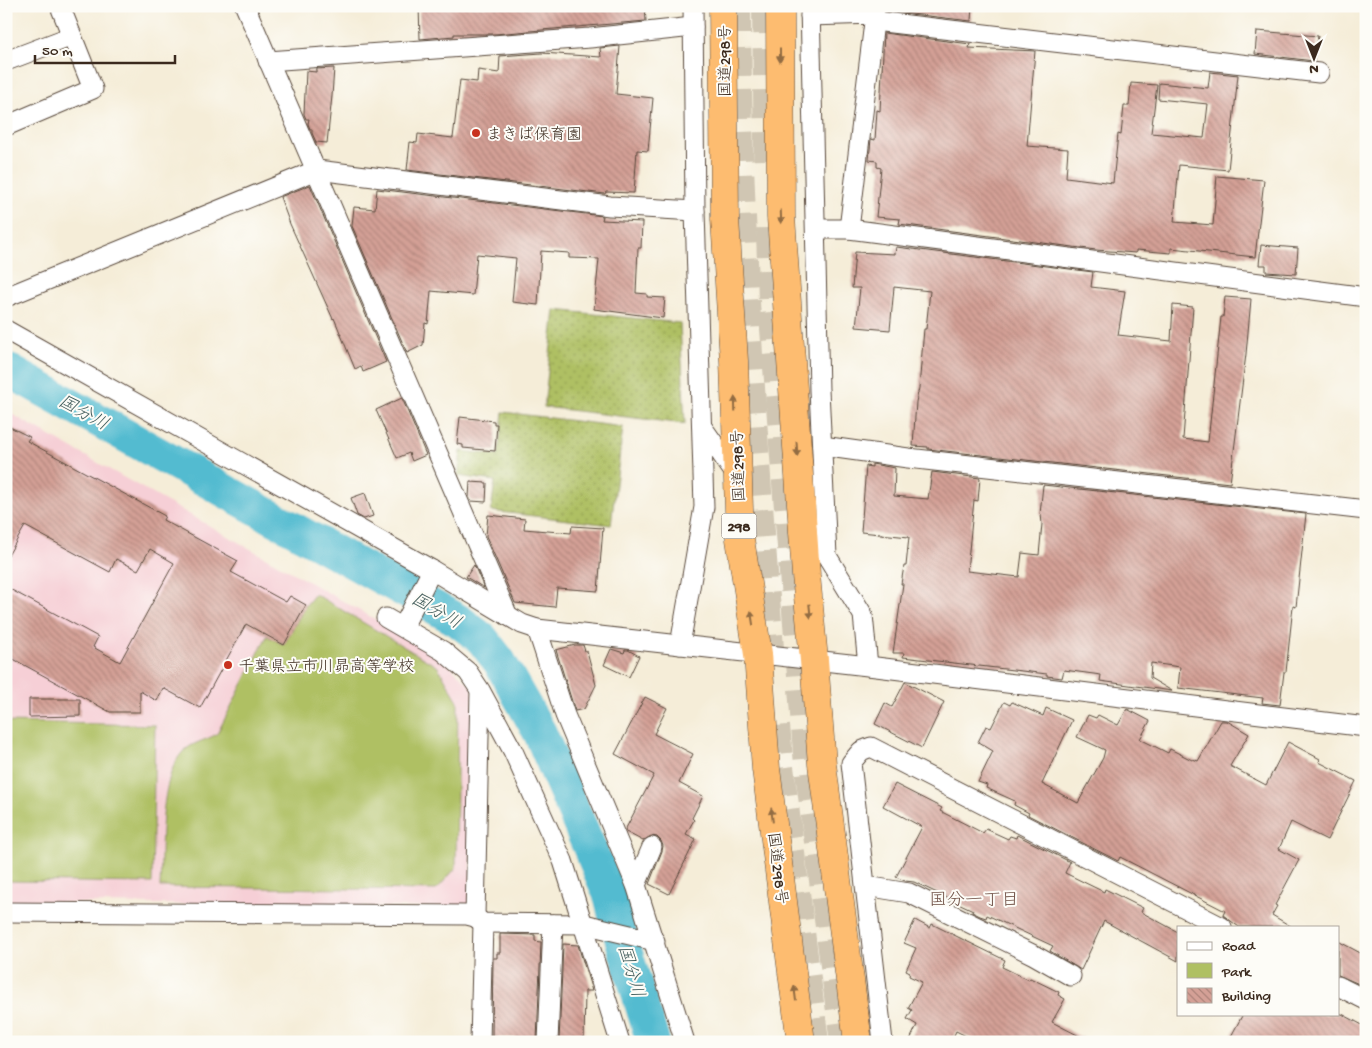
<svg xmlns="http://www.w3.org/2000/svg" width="1372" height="1048" font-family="'Gochi Hand','Klee One',sans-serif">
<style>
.built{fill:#f6cfd6}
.green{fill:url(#green-dots);stroke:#757540}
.pitch{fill:#afc063;stroke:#757540}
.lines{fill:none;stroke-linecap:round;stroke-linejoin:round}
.river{stroke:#52bbd0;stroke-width:34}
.building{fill:url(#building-back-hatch)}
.motorway-tunnel{stroke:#d0c6b3;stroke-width:28;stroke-dasharray:28 14;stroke-linecap:butt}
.minor-casing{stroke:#57473a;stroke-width:21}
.trunk-casing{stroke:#57473a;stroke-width:29}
.minor{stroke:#fff;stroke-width:19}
.trunk{stroke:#fdbc70;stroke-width:28}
.oneway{fill:#926c43}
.poi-dot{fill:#c8321e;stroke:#fdfcf7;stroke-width:2}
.labels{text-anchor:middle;stroke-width:4;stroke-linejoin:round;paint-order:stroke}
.shield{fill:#fdfcf7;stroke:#75695f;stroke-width:1}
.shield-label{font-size:15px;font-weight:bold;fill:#3b2a1e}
.street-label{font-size:16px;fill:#3b2a1e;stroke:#fdfcf7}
.poi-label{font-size:16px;fill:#3b2a1e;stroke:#fdfcf7;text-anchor:start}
.water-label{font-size:18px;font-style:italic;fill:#435d5c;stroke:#fdfcf7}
.neighbourhood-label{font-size:18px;fill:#715348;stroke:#fdfcf7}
</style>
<defs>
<pattern id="green-dots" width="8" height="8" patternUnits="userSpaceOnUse" patternTransform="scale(1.25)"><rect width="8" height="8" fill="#afc063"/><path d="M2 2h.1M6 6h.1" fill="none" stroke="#909c51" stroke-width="1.8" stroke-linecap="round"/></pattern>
<pattern id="building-back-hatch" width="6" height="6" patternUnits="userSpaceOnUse" patternTransform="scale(1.25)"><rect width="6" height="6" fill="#d4a096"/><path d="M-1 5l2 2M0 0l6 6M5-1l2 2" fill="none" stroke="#ad837a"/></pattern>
</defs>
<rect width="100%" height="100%" fill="#fdfcf7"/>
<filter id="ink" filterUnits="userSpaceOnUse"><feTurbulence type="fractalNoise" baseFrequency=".02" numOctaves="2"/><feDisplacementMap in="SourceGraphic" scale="10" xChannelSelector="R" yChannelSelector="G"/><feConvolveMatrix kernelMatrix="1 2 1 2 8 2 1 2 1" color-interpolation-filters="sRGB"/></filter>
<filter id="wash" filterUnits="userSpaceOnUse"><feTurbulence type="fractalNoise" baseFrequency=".0096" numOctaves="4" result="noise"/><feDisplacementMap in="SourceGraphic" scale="20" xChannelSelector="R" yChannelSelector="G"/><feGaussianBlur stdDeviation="1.12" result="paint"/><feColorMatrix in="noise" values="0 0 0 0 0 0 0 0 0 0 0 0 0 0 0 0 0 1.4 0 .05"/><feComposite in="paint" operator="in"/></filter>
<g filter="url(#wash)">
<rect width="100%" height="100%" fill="#f5edd8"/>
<polygon class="built" points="6,411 440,656 473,688 470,908 6,902"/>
<g class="green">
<polygon points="555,310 680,323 685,424 544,407"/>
<polygon points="503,412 623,427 611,525 491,511 495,481 458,476 461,451 498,455"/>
</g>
<g class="pitch">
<path d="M315,594L438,667L458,701L456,868L436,890L160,887C162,852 159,787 178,758C187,743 203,742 217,734L267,636L284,645L306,605Z"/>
<polygon points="6,722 155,725 152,883 6,881"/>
</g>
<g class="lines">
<polyline class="river" points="6,369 459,621 482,639 499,661 540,733 610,895 617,924 653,1042"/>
</g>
<g id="blocks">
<g class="building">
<polygon points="419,6 579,6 579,8 645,6 646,21 495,34 454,34 454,36 420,39"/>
<polygon points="885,6 972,6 971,21 886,11"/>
<polygon points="1257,31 1318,36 1314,61 1255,54"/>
<polygon points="884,33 970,44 969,48 1035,51 1027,146 1068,149 1066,177 1113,183 1118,134 1121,135 1124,106 1129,106 1131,83 1157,85 1151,133 1204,138 1208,104 1158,99 1159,83 1208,88 1210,72 1238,75 1228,170 1179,165 1174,222 1213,225 1217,176 1264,180 1255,257 1171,248 1171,253 1136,250 1136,253 1096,250 899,224 900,219 876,217 881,168 877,167 877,161 869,160 871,139 875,140 877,110 880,111"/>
<polygon points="620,46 616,94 653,98 648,151 637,150 634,193 606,192 605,194 407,170 410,142 417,143 418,134 453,138 460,80 477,82 478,70 499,73 500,56 542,53 601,57 600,48"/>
<polygon points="334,68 332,96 327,143 316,142 312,133 312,129 310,129 308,124 309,119 306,119 304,114 306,71 316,72 316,69"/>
<polygon points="310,185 386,362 363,372 361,366 355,369 334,318 333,319 290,224 280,197"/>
<polygon points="377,189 603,216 602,220 642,222 641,248 638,248 636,293 647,294 647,297 665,298 663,318 594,309 599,259 569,258 569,253 541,251 538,305 512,302 516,258 477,254 473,295 431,291 428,324 425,323 423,345 407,353 352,226 354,207 375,209"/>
<polygon points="1261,245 1298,248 1296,274 1266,272 1266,265 1259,265"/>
<polygon points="896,247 1093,272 1091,287 1125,291 1118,335 1171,341 1173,305 1193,307 1183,439 1208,442 1221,317 1223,317 1225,297 1251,299 1246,354 1230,483 928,449 928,447 913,446 916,402 919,388 924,329 926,329 930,291 894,287 890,330 856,327 860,288 852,288 855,252 895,254"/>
<polygon points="402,398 426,455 412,461 409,453 397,458 376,410"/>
<polygon points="460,417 494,421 494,424 497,424 495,451 463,448 463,445 457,444"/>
<polygon points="6,425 30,437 27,441 165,516 163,520 238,561 231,572 286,602 290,596 306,605 284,645 246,624 200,708 163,688 157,701 140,691 140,712 110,712 6,655 6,587 98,637 93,647 120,662 174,563 150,549 138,570 116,559 110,572 25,526 6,559"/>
<polygon points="872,464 895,468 894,496 928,499 932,472 980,478 978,501 974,500 973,510 967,571 1019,577 1022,553 1039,555 1042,524 1041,514 1040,514 1043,485 1306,514 1296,607 1293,606 1286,672 1284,672 1280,705 1262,703 1263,698 1178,688 1180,667 1151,663 1150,678 1172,691 1100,681 1101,675 1064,670 1062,678 1047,676 1047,674 903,657 904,653 893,653 903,584 901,584 904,566 906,566 909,537 861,532 866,466 872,467"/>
<polygon points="470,482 487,483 486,502 471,501 469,497"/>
<polygon points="365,493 373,516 364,519 357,515 351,498"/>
<polygon points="488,515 525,519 524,529 571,533 572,526 603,528 598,591 557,588 555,607 515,603 486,536"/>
<polygon points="474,565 484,588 466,577"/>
<polygon points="575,645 583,645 585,651 587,651 596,685 584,709 575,711 556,650"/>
<polygon points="611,649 624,653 625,650 628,650 639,656 629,677 604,665"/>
<polygon points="905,682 944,702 922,748 875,724 885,703 892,707"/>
<polygon points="645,697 667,708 654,734 693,754 679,783 703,796 692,818 694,820 686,834 696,839 669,894 649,884 662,851 663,846 661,841 657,837 651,836 643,841 626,832 625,830 654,775 615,754"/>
<polygon points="29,699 80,699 80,716 29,717"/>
<polygon points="1004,702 1010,705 1012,702 1043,716 1046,708 1072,720 1042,784 1078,803 1103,758 1105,750 1077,737 1088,715 1096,718 1098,715 1118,725 1127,709 1150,721 1140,739 1168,753 1170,749 1192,760 1193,759 1198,761 1221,721 1227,721 1249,734 1230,766 1266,785 1288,742 1320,759 1319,762 1356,781 1327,840 1291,822 1279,849 1299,860 1275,905 1277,906 1272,915 1292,927 1239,927 1223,915 1225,911 1120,857 1118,861 1028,815 1029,813 1014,805 1015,801 986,788 987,785 978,782 993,751 978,742 986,726 991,728"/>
<polygon points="895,784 942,808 940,811 983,833 986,829 1008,839 1010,836 1016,838 1017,835 1070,862 1065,873 1104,892 1105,889 1143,908 1141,912 1178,932 1178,961 1104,921 1081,970 1050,951 1053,946 987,915 986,918 980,916 972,912 973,910 914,882 905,881 896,877 922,827 883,806"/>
<polygon points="915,920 930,928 932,924 964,940 1005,960 1002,967 1029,980 1030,978 1059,992 1058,995 1065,999 1052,1022 1091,1042 978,1042 956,1031 951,1042 909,1042 917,1025 907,1019 912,1010 908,1008 922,982 909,976 910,972 906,970 916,948 904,943"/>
<polygon points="500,934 535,935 535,941 541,942 537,1041 516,1041 516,1038 492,1038 493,958 497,958 497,953 500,953"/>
<polygon points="1338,941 1366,956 1366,987 1338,975"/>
<polygon points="563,944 578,945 592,991 585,991 584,1042 559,1042"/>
<polygon points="1243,1014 1342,1014 1366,1027 1366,1042 1228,1042"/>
</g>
</g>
</g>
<g filter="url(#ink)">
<use href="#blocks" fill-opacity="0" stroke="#57473a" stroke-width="1"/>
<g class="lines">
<g class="motorway-tunnel">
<path d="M737,6C738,229 754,451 772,673"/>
<polyline points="766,6 768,165"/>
<polyline points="770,228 772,303 808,765 844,1042"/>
<polyline points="776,726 780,767 815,1042"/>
</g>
<g class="minor-casing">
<g id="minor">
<polyline points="245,6 508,616"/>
<polyline points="810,6 819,390 827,556 863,615 868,666"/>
<polyline points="810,16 875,14 849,229"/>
<polyline points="874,21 1319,73"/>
<polyline points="6,61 72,36"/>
<polyline points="268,61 590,38 693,27"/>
<polyline points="6,126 93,89 60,6"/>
<polyline points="816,229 849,229 1366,297"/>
<polyline points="6,297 317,170 610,206 695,211"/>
<polyline points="6,330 432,570 522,624 537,629 868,666 1366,727"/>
<polyline points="703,428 738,478"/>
<polyline points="822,446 908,458 1366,510"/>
<polyline points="386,618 443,651 468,672 480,690 513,751 563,861 620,1042"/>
<polyline points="403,627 432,570"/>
<polyline points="537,629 565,715 636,885 685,1042"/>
<polyline points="680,645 704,507 695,211 693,6"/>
<polyline points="636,885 652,847"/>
<polyline points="866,886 909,893 1034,955 1071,976"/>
<polyline points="6,912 467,915 475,917 483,923 584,924 655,941"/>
<polyline points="475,917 480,691"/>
<polyline points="1338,986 1366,1000"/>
<polyline points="480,1042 483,923"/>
<polyline points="548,1042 553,924"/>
<polyline points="883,1042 851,763 861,751 871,747 1222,927"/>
</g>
</g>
<g class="trunk-casing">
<g id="trunk">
<polyline points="723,6 725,219 734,361 740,539 758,654 766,769 801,1042"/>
<polyline points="780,6 781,217 806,575 814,660 822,764 858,1042"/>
</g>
</g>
<use href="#minor" class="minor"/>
<use href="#trunk" class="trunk"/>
</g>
<defs><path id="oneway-solid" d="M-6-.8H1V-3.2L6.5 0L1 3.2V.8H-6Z" transform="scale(1.25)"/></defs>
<g class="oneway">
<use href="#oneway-solid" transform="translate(780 55) rotate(90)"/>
<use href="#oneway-solid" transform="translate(781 217) rotate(88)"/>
<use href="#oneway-solid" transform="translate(735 404) rotate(-92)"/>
<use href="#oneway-solid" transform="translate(797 449) rotate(86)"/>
<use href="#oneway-solid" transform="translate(810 611) rotate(84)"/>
<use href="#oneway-solid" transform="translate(752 618) rotate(-99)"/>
<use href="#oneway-solid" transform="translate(772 815) rotate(-97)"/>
<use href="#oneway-solid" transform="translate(795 993) rotate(-97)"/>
</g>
</g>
<g class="poi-dot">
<circle cx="476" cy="133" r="5"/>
<circle cx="228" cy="665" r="5"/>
</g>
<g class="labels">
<rect class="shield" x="721.5" y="513.5" width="35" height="25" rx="4"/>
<g class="shield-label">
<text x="739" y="531">298</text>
</g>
<g class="street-label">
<text transform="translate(724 61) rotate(-90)" y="6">国道298号</text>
<text transform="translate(737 466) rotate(-92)" y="6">国道298号</text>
<text transform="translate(779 868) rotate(83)" y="6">国道298号</text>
</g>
<g class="poi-label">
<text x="486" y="139">まきば保育園</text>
<text x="238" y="671">千葉県立市川昴高等学校</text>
</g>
<g class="water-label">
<text transform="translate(84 412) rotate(29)" y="6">国分川</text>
<text transform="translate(437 610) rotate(30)" y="6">国分川</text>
<text transform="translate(632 971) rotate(74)" y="6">国分川</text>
</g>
<g class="neighbourhood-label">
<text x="974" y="905">国分一丁目</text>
</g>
</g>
<rect width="1372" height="1048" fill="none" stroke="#fdfcf7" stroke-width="25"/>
<rect x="1177" y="926" width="162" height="90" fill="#fdfcf7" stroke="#afa8a0"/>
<rect x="1187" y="942" width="25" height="8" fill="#ffffff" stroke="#afa8a0"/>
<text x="1222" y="950" font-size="15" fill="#3b2a1e">Road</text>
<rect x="1187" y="963" width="25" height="15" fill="#afc063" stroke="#afa8a0"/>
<text x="1222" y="976" font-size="15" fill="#3b2a1e">Park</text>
<rect x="1187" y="988" width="25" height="15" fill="url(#building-back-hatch)" stroke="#afa8a0"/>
<text x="1222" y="1000" font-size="15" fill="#3b2a1e">Building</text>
<g transform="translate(1314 58) rotate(180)" stroke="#fdfcf7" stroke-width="4" paint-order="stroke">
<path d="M0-4L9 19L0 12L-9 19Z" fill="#3b2a1e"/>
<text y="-8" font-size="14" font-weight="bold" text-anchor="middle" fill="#3b2a1e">N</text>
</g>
<path d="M35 55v8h140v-8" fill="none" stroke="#3b2a1e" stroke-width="2.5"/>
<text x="42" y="55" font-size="15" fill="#3b2a1e" stroke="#fdfcf7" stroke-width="4" paint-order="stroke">50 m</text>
</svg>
